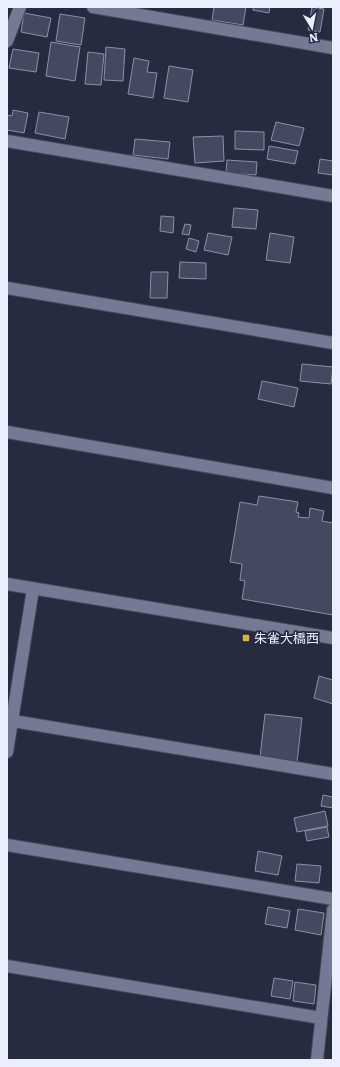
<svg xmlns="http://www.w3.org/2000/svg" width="340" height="1067" font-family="Literata,'Noto Sans JP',serif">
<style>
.building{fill:#454960;stroke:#8b90aa}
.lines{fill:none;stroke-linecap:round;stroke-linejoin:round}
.minor-casing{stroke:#454859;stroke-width:14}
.minor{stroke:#757993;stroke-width:12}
.poi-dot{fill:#d2b736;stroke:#272b40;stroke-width:1.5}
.labels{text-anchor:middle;stroke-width:3.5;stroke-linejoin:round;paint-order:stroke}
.poi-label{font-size:13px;fill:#ebeefc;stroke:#272b40;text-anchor:start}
</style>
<rect width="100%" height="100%" fill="#272b40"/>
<g class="building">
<polygon points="214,7 246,7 243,25 212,20"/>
<polygon points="253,7 270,7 269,13 253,10"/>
<polygon points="312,7 324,9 320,32 308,30"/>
<polygon points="24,13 51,18 47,37 21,32"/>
<polygon points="60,14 85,18 81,45 56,41"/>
<polygon points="51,42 80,47 75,81 46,76"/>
<polygon points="106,47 125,49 123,81 104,80"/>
<polygon points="13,49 39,53 36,72 9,68"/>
<polygon points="88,52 104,54 101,85 85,84"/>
<polygon points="134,58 149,61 147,72 157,73 153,98 128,94"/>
<polygon points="169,66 193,70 188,102 164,98"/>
<polygon points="13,110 28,113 24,133 7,130 7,115 12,116"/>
<polygon points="39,112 69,117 65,139 35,133"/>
<polygon points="276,122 304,128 299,146 271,140"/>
<polygon points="235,131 264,132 264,150 235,149"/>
<polygon points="223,136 224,161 195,163 193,137"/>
<polygon points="135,139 170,142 168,159 133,155"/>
<polygon points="269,146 298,151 295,164 267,159"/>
<polygon points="320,159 333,161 333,175 318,173"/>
<polygon points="227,160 257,162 256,175 226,173"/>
<polygon points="234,208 258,210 256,229 232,227"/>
<polygon points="161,216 174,217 173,233 160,231"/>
<polygon points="185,224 191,225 189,235 182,234"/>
<polygon points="208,233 232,237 228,255 204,250"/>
<polygon points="270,233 294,237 290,263 266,260"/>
<polygon points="189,238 199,241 196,252 186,249"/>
<polygon points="180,262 206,263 206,279 179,278"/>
<polygon points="151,272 168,272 167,298 150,298"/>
<polygon points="302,364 333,367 331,384 300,381"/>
<polygon points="262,381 298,388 294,407 258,399"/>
<polygon points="259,496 298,502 296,512 299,513 298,517 309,518 310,508 324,511 322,521 333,523 333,615 242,599 245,581 240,580 242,564 230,562 240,502 257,505"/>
<polygon points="319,676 333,680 333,704 314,698"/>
<polygon points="265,714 302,718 297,762 260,757"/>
<polygon points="323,795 333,797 333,808 321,806"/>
<polygon points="325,811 328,826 297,832 294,818"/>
<polygon points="327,827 329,837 307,841 305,831"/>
<polygon points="258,851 282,856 278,875 255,871"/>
<polygon points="297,864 321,866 319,883 295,881"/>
<polygon points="268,907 290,911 287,928 265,924"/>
<polygon points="298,909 324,913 321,935 295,930"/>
<polygon points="274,978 293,981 290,999 271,996"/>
<polygon points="295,982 316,985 314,1004 293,1001"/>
</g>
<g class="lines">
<g class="minor-casing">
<g id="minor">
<polyline points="93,7 333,48"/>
<polyline points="7,41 20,7"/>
<polyline points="7,141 333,196"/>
<polyline points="7,288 333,343"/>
<polyline points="7,432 333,488"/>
<polyline points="7,584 333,638"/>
<polyline points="7,720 333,774"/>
<polyline points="7,752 33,589"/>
<polyline points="7,845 333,899"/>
<polyline points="7,966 321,1018"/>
<polyline points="317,1060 333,910"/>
</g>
</g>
<use href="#minor" class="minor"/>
</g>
<rect class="poi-dot" x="242" y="634" width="8" height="8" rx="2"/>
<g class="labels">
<g class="poi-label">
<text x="254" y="643">朱雀大橋西</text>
</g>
</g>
<rect width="340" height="1067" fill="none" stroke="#ebeefc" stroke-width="16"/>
<g transform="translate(312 28) rotate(170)" stroke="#272b40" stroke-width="3" paint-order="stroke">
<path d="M0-3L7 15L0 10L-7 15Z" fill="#ebeefc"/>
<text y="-6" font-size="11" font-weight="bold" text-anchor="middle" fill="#ebeefc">N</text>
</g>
</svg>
